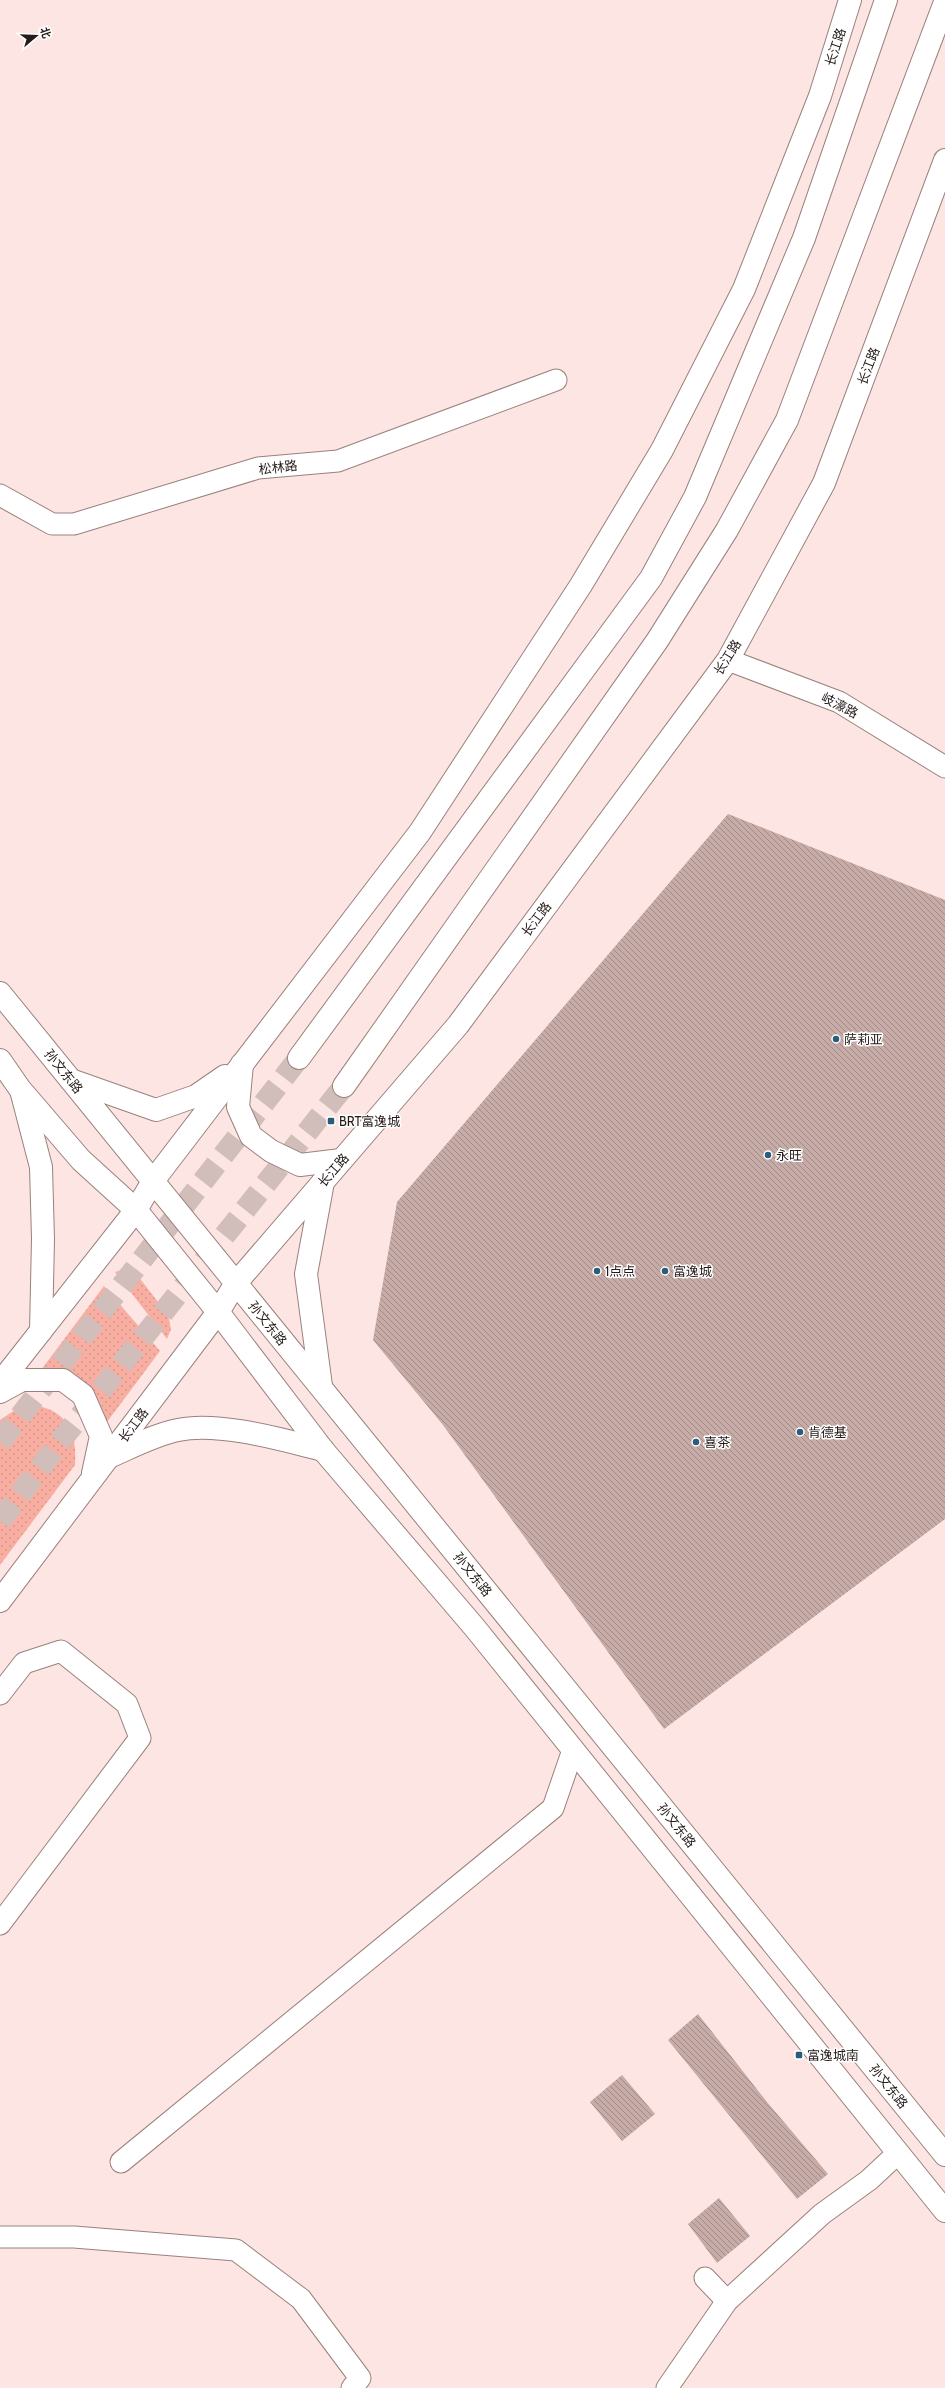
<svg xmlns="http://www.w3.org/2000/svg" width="945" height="2388" font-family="Cabin,'Noto Sans SC',sans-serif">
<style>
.grass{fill:url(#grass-dots)}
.building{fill:url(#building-back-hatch)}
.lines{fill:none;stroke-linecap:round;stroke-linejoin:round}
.highway-tunnel{stroke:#d1bdba;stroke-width:22;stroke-dasharray:22 11;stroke-linecap:butt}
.minor-casing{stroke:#9a817d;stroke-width:23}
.major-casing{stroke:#9a817d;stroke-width:24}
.highway-casing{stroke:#9a817d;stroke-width:24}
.minor{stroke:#fff;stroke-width:21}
.major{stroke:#fff;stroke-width:22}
.highway{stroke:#fff;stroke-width:22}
.poi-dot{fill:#2c5c7b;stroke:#fff;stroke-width:1.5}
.labels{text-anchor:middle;stroke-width:3;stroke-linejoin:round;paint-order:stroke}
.street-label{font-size:13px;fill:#241b19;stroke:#fff}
.poi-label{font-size:13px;fill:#241b19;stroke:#fff;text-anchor:start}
</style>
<defs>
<pattern id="grass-dots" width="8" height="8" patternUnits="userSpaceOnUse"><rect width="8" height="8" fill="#f9aea2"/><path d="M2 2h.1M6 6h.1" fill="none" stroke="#d5958b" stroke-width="1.8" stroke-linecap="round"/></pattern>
<pattern id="building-back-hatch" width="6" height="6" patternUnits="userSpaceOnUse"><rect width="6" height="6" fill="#c6aba7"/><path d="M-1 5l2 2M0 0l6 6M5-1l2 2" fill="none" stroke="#a18a87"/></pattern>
</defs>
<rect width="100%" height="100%" fill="#fce5e2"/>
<g class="grass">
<polygon points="122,1270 130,1270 138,1276 168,1315 171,1329 167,1339 115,1272"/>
<path d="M104,1286L160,1351L104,1426C92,1379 89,1378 41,1370Z"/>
<path d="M34,1405C68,1411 77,1433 75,1465L0,1565V1420L15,1410Z"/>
</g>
<g class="building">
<polygon points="728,814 945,900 945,1519 664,1729 443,1425 373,1340 397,1202"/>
<polygon points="698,2014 767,2102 828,2174 797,2199 668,2040"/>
<polygon points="622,2075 655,2114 622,2141 590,2102"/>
<polygon points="719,2198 750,2236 717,2263 688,2224"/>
</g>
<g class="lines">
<g class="highway-tunnel">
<polyline points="0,1442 299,1058"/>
<polyline points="0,1521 62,1439 344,1086"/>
</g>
<g class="minor-casing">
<g id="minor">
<polyline points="0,495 52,524 74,524 258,468 338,461 556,380"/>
<polyline points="728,660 839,702 945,767"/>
<polyline points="0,1694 24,1663 61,1651 127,1704 140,1738 0,1924"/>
<polyline points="121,2162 553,1808 573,1750"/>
<polyline points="0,2237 74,2237 236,2250 301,2299 360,2378 352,2388"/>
<polyline points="705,2278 727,2301"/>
<polyline points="667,2388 727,2301 822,2214 869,2180 898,2153"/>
</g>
</g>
<g class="major-casing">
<g id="major">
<polyline points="0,993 945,2155"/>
<polyline points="0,1060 20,1089 81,1160 136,1210 218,1312 323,1450 475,1628 945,2211"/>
<polyline points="242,1064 238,1107 251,1136 271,1151 300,1165 341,1160"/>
<polyline points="71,1080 156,1110 196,1096 225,1076"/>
<polyline points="22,1094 41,1167 43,1239 41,1331"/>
<polyline points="0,1383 136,1210 153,1181 420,832 581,585 662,450 744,289 820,96 850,0"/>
<polyline points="321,1386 306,1274 323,1182"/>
<polyline points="0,1392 22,1380 63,1380 83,1395 101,1436 93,1473"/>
<path d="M109,1457C132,1447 154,1435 178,1430C218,1421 283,1440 323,1450"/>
<polyline points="0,1601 218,1312 236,1283 458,1025 728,660 824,483 945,160"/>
</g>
</g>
<g class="highway-casing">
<g id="highway">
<polyline points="299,1058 651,578 695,497 804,238 886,0"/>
<polyline points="344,1086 657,641 727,530 787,420 945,2"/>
</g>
</g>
<use href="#minor" class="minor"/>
<use href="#major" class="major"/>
<use href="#highway" class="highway"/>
</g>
<g class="poi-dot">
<circle cx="836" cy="1039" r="4"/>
<rect x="327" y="1117" width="8" height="8" rx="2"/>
<circle cx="768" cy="1155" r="4"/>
<circle cx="597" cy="1271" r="4"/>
<circle cx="665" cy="1271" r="4"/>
<circle cx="800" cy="1432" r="4"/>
<circle cx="696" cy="1442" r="4"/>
<rect x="795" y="2051" width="8" height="8" rx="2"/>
</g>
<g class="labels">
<g class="street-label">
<text transform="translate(835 47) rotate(-72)" y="5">长江路</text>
<text transform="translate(868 366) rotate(-69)" y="5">长江路</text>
<text transform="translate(278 467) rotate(-7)" y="5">松林路</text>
<text transform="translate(727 657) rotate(-58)" y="5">长江路</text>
<text transform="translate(840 705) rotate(27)" y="5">岐濠路</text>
<text transform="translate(536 919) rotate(-53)" y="5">长江路</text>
<text transform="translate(64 1071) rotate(51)" y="5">孙文东路</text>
<text transform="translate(333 1170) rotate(-49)" y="5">长江路</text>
<text transform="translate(268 1323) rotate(51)" y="5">孙文东路</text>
<text transform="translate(133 1425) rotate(-53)" y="5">长江路</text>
<text transform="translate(473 1574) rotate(51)" y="5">孙文东路</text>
<text transform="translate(677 1825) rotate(51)" y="5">孙文东路</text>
<text transform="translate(889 2086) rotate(51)" y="5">孙文东路</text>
</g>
<g class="poi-label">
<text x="844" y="1044">萨莉亚</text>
<text x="339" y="1126">BRT富逸城</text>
<text x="776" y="1160">永旺</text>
<text x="605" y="1276">1点点</text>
<text x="673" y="1276">富逸城</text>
<text x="808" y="1437">肯德基</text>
<text x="704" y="1447">喜茶</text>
<text x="807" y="2060">富逸城南</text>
</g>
</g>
<g transform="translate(36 36) rotate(71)" stroke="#ffffff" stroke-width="3" paint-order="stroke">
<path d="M0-3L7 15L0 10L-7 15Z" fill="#241b19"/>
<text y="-6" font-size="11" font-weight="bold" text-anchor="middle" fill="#241b19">北</text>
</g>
</svg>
